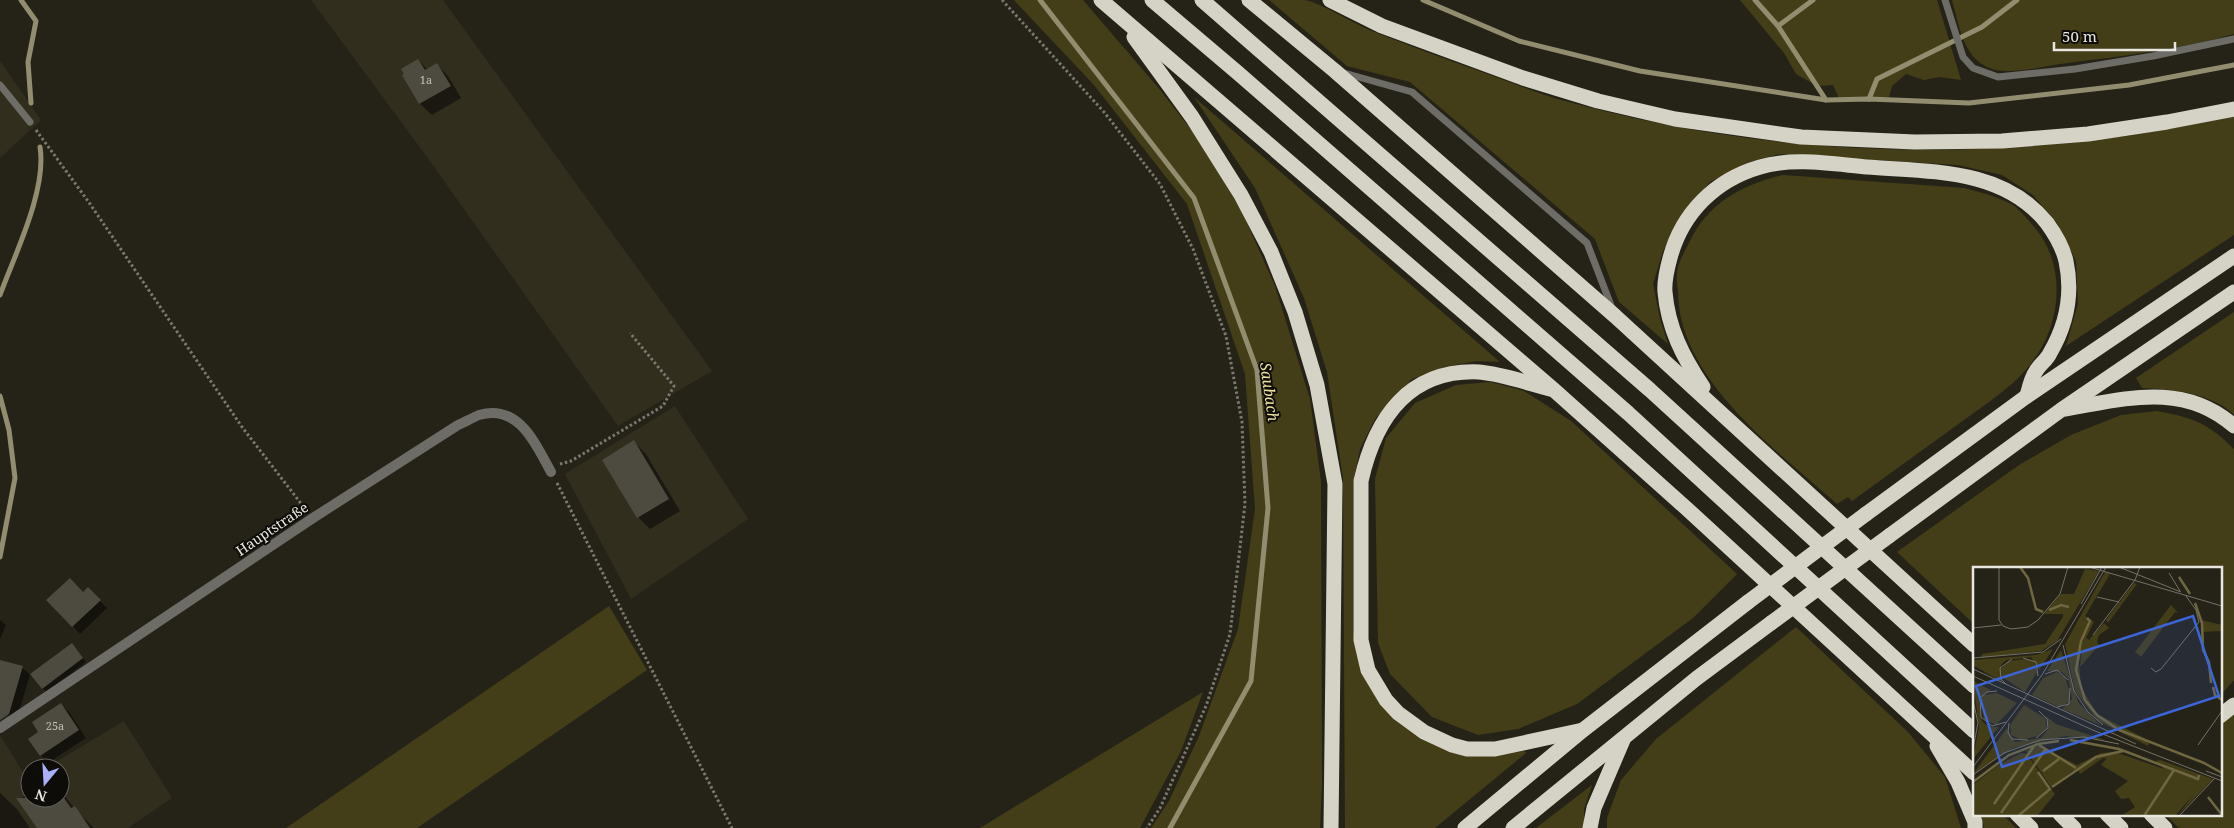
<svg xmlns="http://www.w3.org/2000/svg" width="2234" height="828" font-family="'Noto Serif',serif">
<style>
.built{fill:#312e1e}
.green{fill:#443e18}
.shadow{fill:#0007}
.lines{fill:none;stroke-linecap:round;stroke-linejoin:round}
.stream{stroke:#938d70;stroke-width:5}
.building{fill:#4d4b3f}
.path{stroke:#7a786f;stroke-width:3;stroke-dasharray:2.5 2.5;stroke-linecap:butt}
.lane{stroke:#6d6c66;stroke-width:7}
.street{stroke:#6d6c66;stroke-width:10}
.highway{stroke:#d5d3c5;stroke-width:15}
.highway-bridge{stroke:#d5d3c5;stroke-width:15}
.labels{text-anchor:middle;stroke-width:4;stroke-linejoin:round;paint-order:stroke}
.number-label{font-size:11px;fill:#c1c0b8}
.street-label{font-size:14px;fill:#e8e7e0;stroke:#0d0c08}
.water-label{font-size:15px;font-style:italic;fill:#ede19d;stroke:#0d0c08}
.inset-river{fill:none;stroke:#6e6740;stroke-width:2.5}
.inset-road{fill:none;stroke:#737168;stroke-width:1}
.view{fill:#3b65d9;fill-opacity:0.15;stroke:#3b65d9;stroke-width:2.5}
.inset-edge{fill:none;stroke:#e8e7e0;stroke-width:2.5}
</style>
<rect width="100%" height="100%" fill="#252318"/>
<g class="built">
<polygon points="311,0 443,0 712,371 618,426 427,157"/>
<polygon points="0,61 41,120 0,158"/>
<polygon points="675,406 748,519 631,599 565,474"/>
<polygon points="124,721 172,798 128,828 0,828 0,735 27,779 30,778 30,798 60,798 60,768 46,768"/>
</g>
<g class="green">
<polygon points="1014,0 1083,0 1161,91 1199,140 1243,214 1275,286 1310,399 1321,482 1322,785 1320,828 1151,828 1169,801 1199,736 1238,629 1255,509 1245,374 1187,204 1094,85"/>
<path d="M1269,0C1281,0 1293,0 1304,0C1320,2 1354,24 1372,31C1412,47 1453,62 1493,76C1513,83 1534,92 1554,98C1777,161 2009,166 2234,116V235L2066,346L2078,304L2076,261L2057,223L2033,195L2002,175L1958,165L1779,154L1749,162L1710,182L1681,216L1663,251L1653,284L1660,319L1668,344L1619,302L1595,239L1410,82L1347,66Z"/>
<polygon points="1740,0 1937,0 1961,80 1939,77 1924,80 1906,74 1892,86 1889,97 1839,98 1833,85 1817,86 1796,74 1784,53"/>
<path d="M1952,0H2234V34C2180,49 2123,56 2068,63C2046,65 2006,78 1985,66C1962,53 1959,24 1952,0Z"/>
<polygon points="1194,97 1500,362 1476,361 1445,367 1412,379 1375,419 1360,449 1353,483 1353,631 1362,672 1423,736 1523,750 1526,753 1435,828 1345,828 1343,478 1327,372 1304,298 1255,188"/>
<path d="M1783,175L1964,188C1979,192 1996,196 2011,204C2020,209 2028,220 2035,228C2068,267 2061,328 2029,366C2019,379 2006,389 1993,399L1852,501L1848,497L1837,504C1777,450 1678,379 1678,291C1677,284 1676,275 1678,268C1680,259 1686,249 1690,241C1708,203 1743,184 1783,175Z"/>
<path d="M2234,312V415C2213,393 2170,389 2142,388L2136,378Z"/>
<polygon points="1491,382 1524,391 1571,421 1737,574 1693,618 1577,704 1518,729 1478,735 1432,717 1390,674 1378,643 1375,479 1386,438 1415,403 1456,385"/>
<path d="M2157,411C2193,418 2207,422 2234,449V680L2220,696V568H1974V624L1897,552L2019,465L2071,435L2121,415Z"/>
<polygon points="609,606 647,670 417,828 286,828"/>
<polygon points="1796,627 1908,732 1945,777 1961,828 1607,828 1607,818 1621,780 1656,739"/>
<polygon points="1203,692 1181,751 1140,828 980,828"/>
<polygon points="2234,712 2234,828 2179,828 2165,814 2220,814 2220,725"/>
<polygon points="1592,785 1584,809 1584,828 1536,828"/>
<polygon points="1981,814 2002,814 2016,828 1984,828"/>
</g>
<g class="shadow">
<polygon points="418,60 428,70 436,64 448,76 461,98 432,115 420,104 404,76"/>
<polygon points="634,442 646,454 680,511 650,529 638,517"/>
<polygon points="88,589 107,608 80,634 73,626 84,593"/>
<polygon points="0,620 6,625 0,639"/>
<polygon points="75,648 86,662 46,692 32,674"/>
<polygon points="0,661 23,668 30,675 17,718 0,713"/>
<polygon points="61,705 69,712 86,738 48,763 41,755 40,733"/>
<polygon points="60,790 74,808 94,828 38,828 19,800 30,792 30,798 60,798"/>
<polygon points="0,793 16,808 30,828 0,828"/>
</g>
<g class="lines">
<g class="stream">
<polyline points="21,0 36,21 28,62 31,103"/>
<polyline points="1040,0 1194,198 1257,370 1268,508 1251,681 1170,828"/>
<polyline points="1423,0 1519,41 1640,71 1826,100 1869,99 1969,103 2129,85 2234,65"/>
<polyline points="1755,0 1778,26 1826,100"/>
<polyline points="1778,26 1813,0"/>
<polyline points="1869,99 1877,79 1982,27 2017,0"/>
<path d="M0,295C15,254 47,190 40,147"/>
<polyline points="0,396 9,430 15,478 0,557"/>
</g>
</g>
<g class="building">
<polygon points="418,59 425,70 437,63 451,86 419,104 402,75 404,74 401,69"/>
<polygon points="634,440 669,499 637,518 602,460"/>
<polygon points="70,578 83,592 88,587 101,600 72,627 46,600"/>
<polygon points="72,643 83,658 42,689 30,674"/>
<polygon points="0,660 23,666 9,714 0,720"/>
<polygon points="61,703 79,730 40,756 28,739 38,732 32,722"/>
<polygon points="16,798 64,798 71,808 75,806 90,828 37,828"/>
</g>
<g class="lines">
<g class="path">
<polyline points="1002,0 1104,112 1160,184 1193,249 1226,336 1242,422 1245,504 1230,634 1206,706 1160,808 1147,828"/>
<polyline points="36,130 88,201 242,427 306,510"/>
<polyline points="560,464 571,461 663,406 674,386 630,333"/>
<polyline points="557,483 732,828"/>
</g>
<g class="lane">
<polyline points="1945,0 1963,57 1973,68 1998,77 2075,69 2153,56 2234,39"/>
<polyline points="1344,73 1412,92 1587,243 1612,308"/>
<polyline points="0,85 30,122"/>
</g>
<path class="street" d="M0,728L313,518L458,425C465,422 472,418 479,415C519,403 536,445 551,472"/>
<g class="highway">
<polyline points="1101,0 1554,390 1686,508 1974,773"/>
<polyline points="1152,0 1238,73 1628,413 1974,731"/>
<polyline points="1202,0 1650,390 1974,686"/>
<polyline points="1249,0 1335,71 1615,316 1974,645"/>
<polyline points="1330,0 1382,26 1523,78 1598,101 1675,119 1801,137 1915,142 2002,141 2088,134 2167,122 2234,109"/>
<polyline points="1134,37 1192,117 1241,195 1271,252 1295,312 1317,385 1335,484 1331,828"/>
<path d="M1703,387C1683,357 1668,328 1665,292C1664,281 1667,269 1670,258C1682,213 1715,180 1760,167C1793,157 1833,164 1867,167C1931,172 2003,168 2047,223C2055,234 2063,248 2066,261C2073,294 2067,324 2050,353C2047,360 2040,364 2036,371C2031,378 2029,388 2027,396"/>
<path d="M1550,389C1527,383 1503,374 1479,372C1408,369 1375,419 1361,481V640L1368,670L1386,700L1398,713L1424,732L1452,745L1467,749H1495L1583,730"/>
<path d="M2065,409C2125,399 2183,381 2234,426"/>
<polyline points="1866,514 2027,396 2234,256"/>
<polyline points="1889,536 2061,410 2234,292"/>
<polyline points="2220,716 2234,705"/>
<polyline points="1937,746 1958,782 1975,822 1975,828"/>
<polyline points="2017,814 2031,828"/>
<polyline points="2060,814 2074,828"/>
<polyline points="2107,814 2121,828"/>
<polyline points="2151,814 2165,828"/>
<polyline points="1465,828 1583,730 1748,602"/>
<polyline points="1513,828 1697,678 1771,623"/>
<polyline points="1590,828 1594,808 1623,740"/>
</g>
<g class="highway-bridge">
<polyline points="1748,602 1866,514"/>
<polyline points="1771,623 1889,536"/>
</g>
</g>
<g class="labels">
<g class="number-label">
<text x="426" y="84">1a</text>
<text x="55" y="730">25a</text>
</g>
<g class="street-label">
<text transform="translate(272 529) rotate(-34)" y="5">Hauptstraße</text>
</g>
<g class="water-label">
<text transform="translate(1269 392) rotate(82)" y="5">Saubach</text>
</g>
</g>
<g transform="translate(1973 567)">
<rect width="249" height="249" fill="#252318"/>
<path d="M112,2L126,4L84,74L68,84L8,91L9,87L72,77L90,50V47H71L88,27H101ZM132,5L137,7L112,49L121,55L113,71L116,73L131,56L136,61L126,68L124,75L126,78L107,100L109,81L106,96L108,120L124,147L177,174L175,179L125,154L102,124L92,77ZM161,16L164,17L135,56L133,53ZM198,38L205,46L202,45L168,90L162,85ZM228,53L249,58L248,64L229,65ZM80,82L66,103L58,90L33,93L28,98L29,115L0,98V93L63,88ZM88,83L105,135L127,158L89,142L99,132L95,111L89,105L74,104ZM53,92L61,94L64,105L52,125L29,110L28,102L36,94ZM84,105L92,110L97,126L96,135L86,140L59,128L70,111ZM0,114L18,123L6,132L9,154L16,160H26L0,192L6,160ZM24,126L44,136L23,158L11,153L7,133L11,128ZM51,138L72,151L74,162L64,169L49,173L38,168L37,158ZM73,149L83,157L132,173L92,169L41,181L0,207L34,161L42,175L68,171L76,161ZM64,178L104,198L128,186L142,185L191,202L183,194L187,193L240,212L206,247L220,228L202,249H171L176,241L170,249H148L162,240L156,231L148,232L142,224L155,214L128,198L134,191H130L107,207L105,202L99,204L78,220L63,198L64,195L62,197L53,184ZM48,186L54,187L77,221L43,249H0V218L24,199ZM78,222L82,227L64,249H46Z" fill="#443e18"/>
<path class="inset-river" d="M47,0L55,11L63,42L70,45M206,10L217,27M222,36L229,56L230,83L236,95L238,116M76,43L88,38L96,40M114,51L117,54L108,74L103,103L112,133L124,148L146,163L231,196L249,206M240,120L242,128L249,133M0,149V167M97,173L146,182L225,212L226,208M66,178L103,201M70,204L86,192M0,215L36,188L65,177L86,174M79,220L123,190L150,184M235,230L249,248M21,237L61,179M28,246L72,183M45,249L77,222L65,205M171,249L201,203"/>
<path class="inset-road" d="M26,0V53L30,59L38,62L55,60L65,53L87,27L95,0M116,0L249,39M146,0L208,25M196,6L207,24M124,30L146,35M108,37L129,0M0,61L28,58M120,68L162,13L167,0M90,78L101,124L115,145L130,158M0,91L70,85L88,72M50,91L63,95L65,109M178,101L183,105L188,102L226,55L223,43L213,29M0,102L163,177M72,107L84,103L95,113M0,109L122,164L249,214M33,117L28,112L27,101L39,92M24,124L14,125L7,131L8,150L19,159L33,155M0,133L5,156L0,182M84,140L96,137L97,121M36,156L35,166L39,172L55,173M63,171L75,161L74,152L66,144M225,178L249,144M0,200L69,108L133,0M233,204L249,210M0,208L31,186L67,173L111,170L146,177M206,249L241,212"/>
<path class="view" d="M220,49L246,129L29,200L3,119Z"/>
<rect width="249" height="249" class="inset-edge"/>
</g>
<g transform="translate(45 783) rotate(198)"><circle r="24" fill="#0d0c08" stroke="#65645e"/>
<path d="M0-4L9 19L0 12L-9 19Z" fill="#a9b0fc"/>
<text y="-8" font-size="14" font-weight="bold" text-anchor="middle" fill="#e8e7e0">N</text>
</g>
<path d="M2054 42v8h121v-8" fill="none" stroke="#e8e7e0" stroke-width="2.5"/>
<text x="2062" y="42" font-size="15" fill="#e8e7e0" stroke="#0d0c08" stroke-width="4" paint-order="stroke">50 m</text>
</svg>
